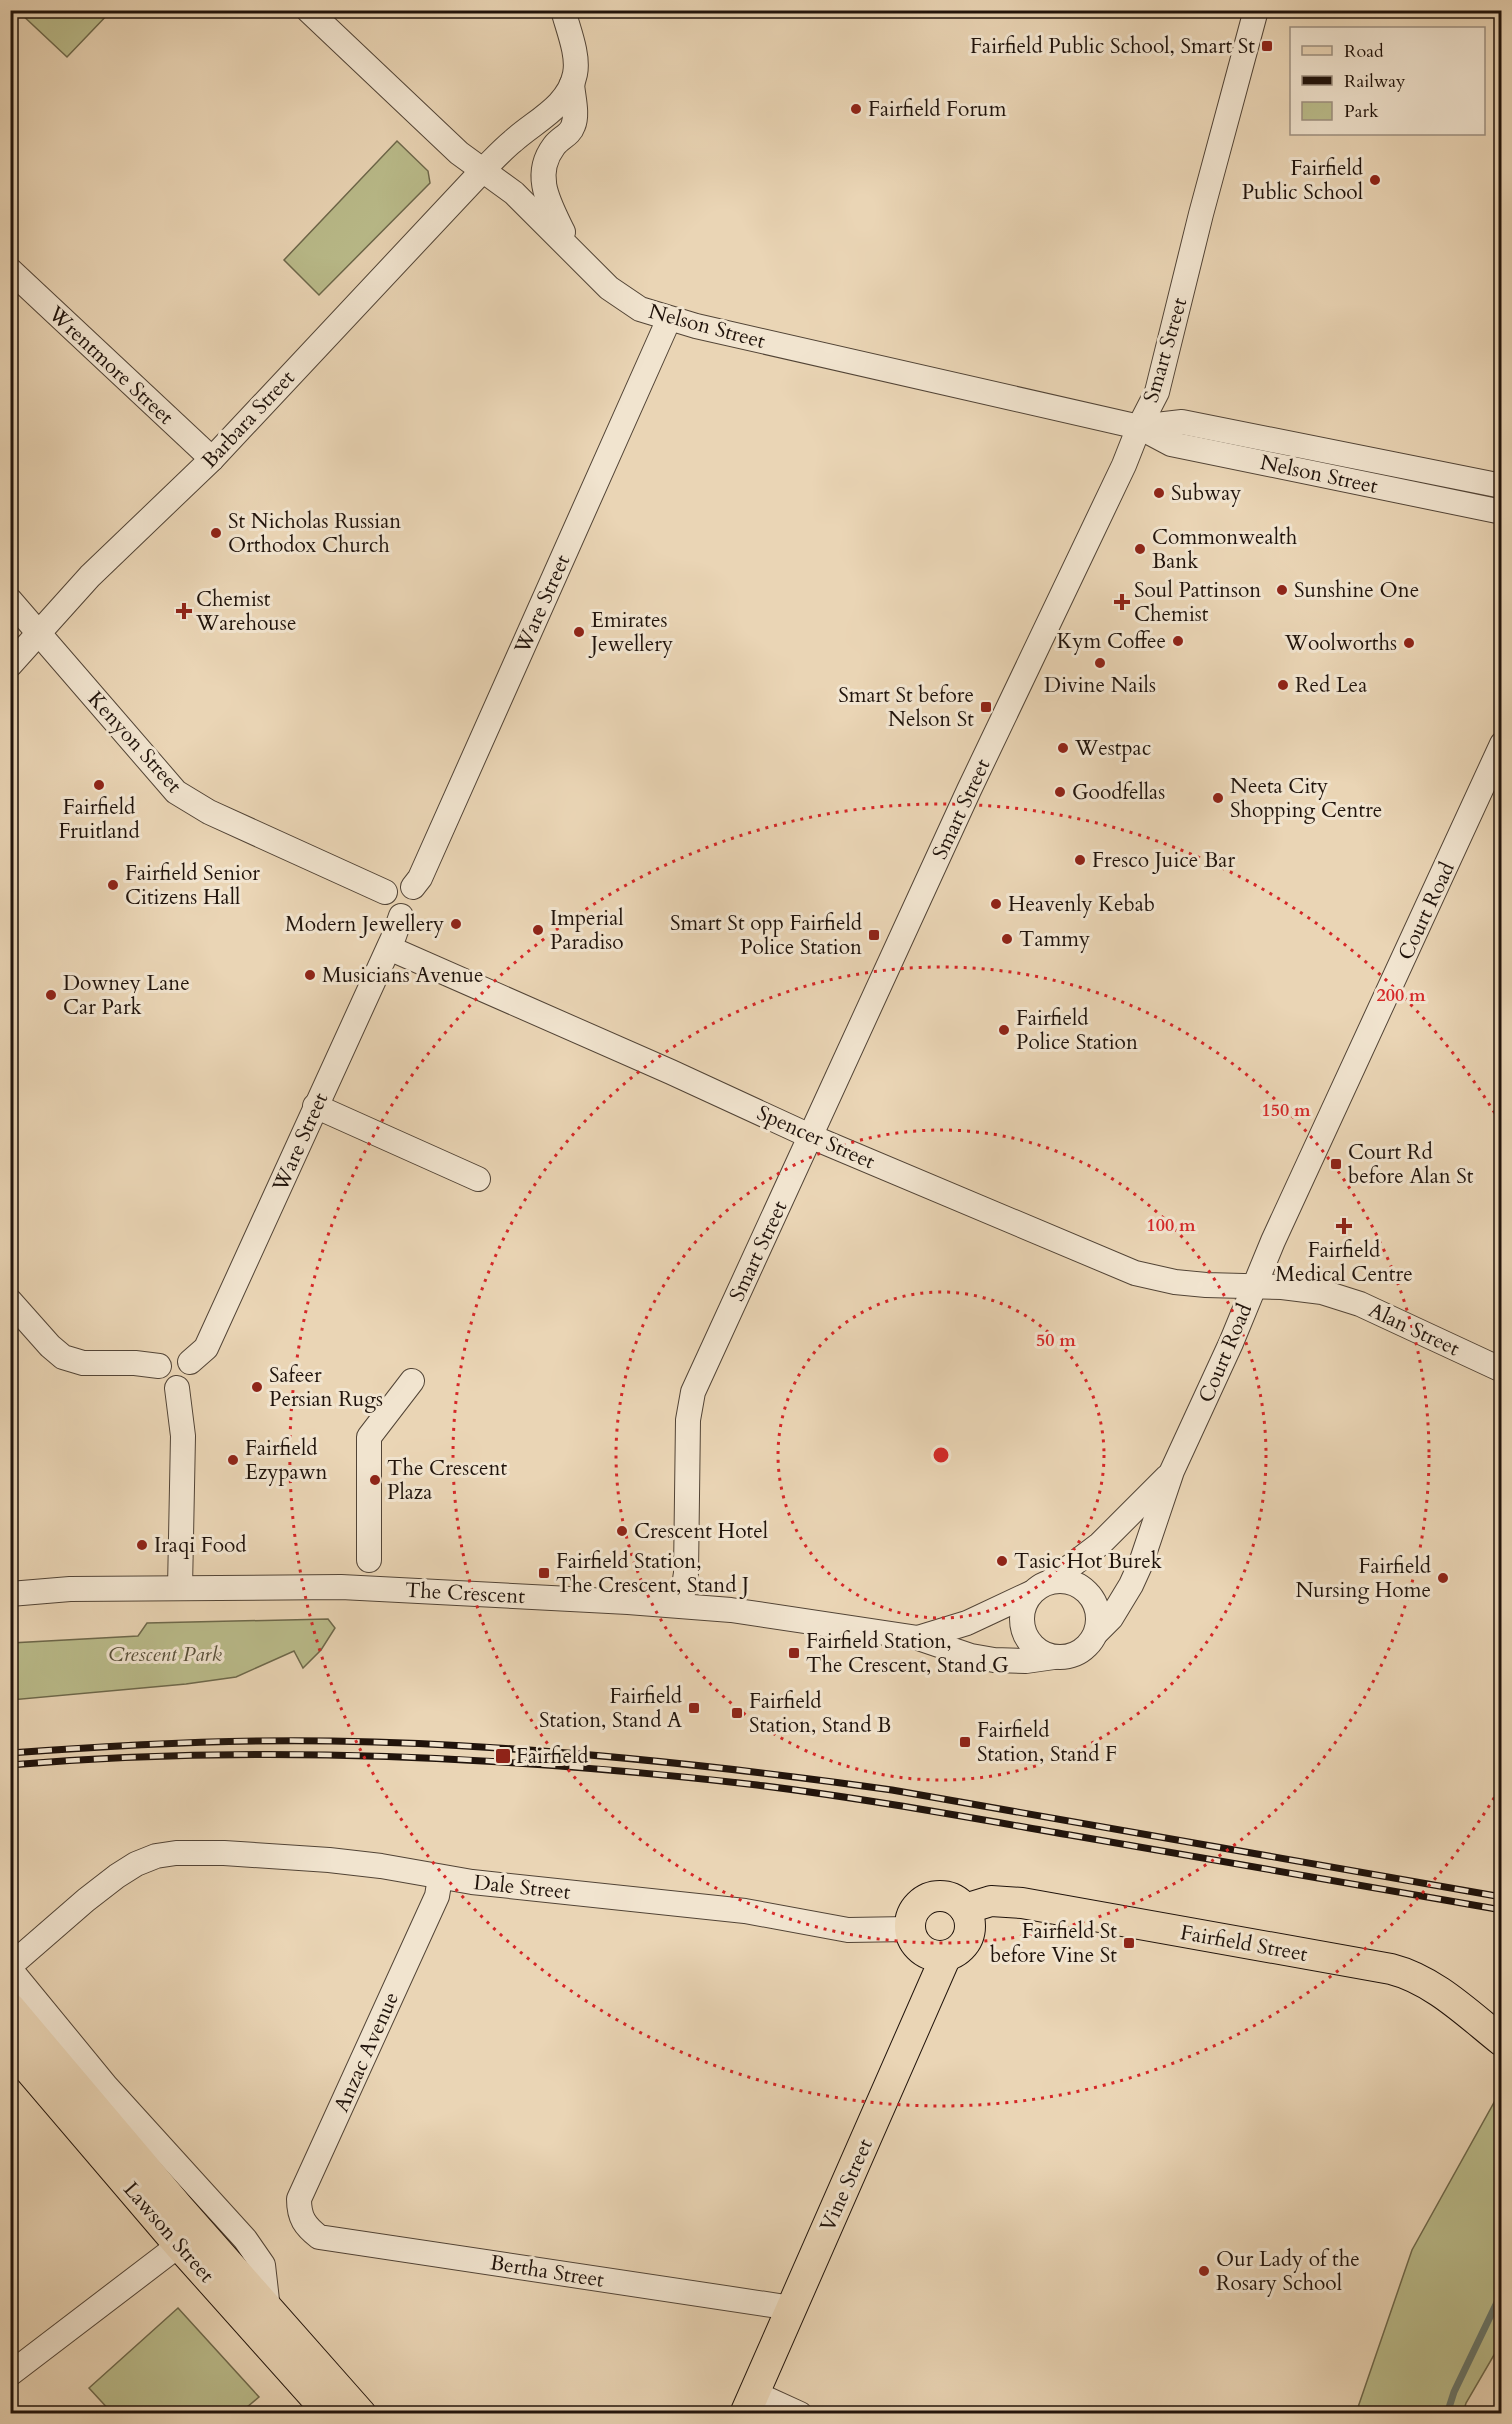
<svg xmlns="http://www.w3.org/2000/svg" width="1512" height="2424" font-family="Cardo,serif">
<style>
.green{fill:#babc8b;stroke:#6d684b;stroke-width:1.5}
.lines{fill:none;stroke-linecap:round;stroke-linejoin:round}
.stream{stroke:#68776c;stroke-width:7}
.minor-casing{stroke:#524436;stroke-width:26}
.major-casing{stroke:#20130b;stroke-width:32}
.minor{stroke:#f1e4cf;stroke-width:24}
.major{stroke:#ead5b5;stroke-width:30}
.rail-casing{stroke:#20130b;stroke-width:7}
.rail{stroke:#f1e4cf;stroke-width:4.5;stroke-dasharray:14;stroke-linecap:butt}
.ring{fill:none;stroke:#d62828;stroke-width:3;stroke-dasharray:3 6}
.poi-dot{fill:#8f2418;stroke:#f1e4cf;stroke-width:2}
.labels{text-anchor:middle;stroke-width:6;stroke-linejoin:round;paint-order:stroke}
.poi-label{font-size:21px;fill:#20130b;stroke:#f1e4cf;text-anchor:start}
.street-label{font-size:21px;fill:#20130b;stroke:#f1e4cf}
.park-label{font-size:21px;font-style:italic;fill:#564e38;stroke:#f1e4cf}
.centre{fill:#d62828;stroke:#f1e4cf;stroke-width:3}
.ring-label{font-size:18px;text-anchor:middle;font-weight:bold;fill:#d62828;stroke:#f1e4cf;stroke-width:6;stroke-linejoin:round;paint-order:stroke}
</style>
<rect width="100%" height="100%" fill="#ead5b5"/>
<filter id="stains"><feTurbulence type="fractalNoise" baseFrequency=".00333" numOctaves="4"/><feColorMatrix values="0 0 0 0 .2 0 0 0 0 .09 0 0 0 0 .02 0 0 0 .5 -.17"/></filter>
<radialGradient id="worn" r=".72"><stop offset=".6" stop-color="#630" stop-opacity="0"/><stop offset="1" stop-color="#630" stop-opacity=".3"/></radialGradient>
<g class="green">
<polygon points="18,11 111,11 67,57"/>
<polygon points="397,141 428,171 430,183 319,295 284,260"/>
<polygon points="328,1619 335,1628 321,1650 303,1668 294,1651 236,1677 186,1684 11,1700 11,1643 138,1636 147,1623"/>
<polygon points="1501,2090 1501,2343 1466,2403 1463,2413 1356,2413 1412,2250"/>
<polygon points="178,2308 259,2397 240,2413 112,2413 89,2388"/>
</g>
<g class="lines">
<polyline class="stream" points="1447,2414 1454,2392 1502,2292"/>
<g class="minor-casing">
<g id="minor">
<polyline points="308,10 459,153 514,193 609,288 640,309 696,326 1139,427 1171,444 1502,512"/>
<path d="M563,232C549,203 532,175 554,146C560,138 570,135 573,126C578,114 573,97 572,84"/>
<polyline points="10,270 212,459"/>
<polyline points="1139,427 1182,422 1502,486"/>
<polyline points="10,600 176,792 209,812 385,892"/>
<path d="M10,665L90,576L212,459L483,170C493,160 502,150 513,141C535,121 569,106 575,74C579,55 568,29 563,10"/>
<polyline points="413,887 420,878 669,319"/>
<polyline points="389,948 671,1072 812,1137 1135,1273 1175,1282 1206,1285 1282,1287 1322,1292 1360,1304 1502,1370"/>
<polyline points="315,1106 478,1179"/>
<polyline points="10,1301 50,1346 63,1357 83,1363 135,1363 159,1366"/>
<polyline points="190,1362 206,1348 394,936 401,916"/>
<polyline points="177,1388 183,1436 180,1588"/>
<polyline points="369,1560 369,1437 412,1381"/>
<circle cx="1060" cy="1619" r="38"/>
<polyline points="1051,1581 1100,1544 1167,1477"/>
<polyline points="10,1594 70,1589 341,1587 628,1602 731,1610 918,1638 971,1656 994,1660 1026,1661 1054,1657"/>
<polyline points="681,1605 686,1573 688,1420 693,1392 969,790 1124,465 1139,427 1157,392 1201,214 1256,10"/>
<polyline points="1097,1632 1111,1618 1131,1585 1141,1563 1172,1471 1231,1343 1273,1241 1502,744"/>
<polyline points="918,1638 967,1623 1031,1593"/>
<path d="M440,1878L437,1896L299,2199C299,2218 305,2226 319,2237L792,2308"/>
<polyline points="10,1966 86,1900 117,1876 136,1864 156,1856 176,1853 224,1853 329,1860 381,1866 472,1882 745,1911 848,1930 909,1929"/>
<polyline points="10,1969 106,2086 245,2239 263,2265 268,2309"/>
<polyline points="10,2374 179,2245"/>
<polyline points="754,2393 800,2414"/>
</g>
</g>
<g class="major-casing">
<g id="major">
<circle cx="940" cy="1926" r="30"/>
<path d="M965,1909L991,1901L1022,1903L1391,1969C1434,1980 1468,2014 1502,2041"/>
<polyline points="10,2008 179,2208 361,2414"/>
<polyline points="10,2047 179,2245 330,2414"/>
<polyline points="745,2414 946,1956"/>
</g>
</g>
<use href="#minor" class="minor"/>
<use href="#major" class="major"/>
<g class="rail-casing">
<g id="rail">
<path d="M10,1753C118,1745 225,1739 332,1741C518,1744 708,1764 892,1790L1502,1897"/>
<path d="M10,1765C259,1744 509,1756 757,1785C862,1798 966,1817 1070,1835C1214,1860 1358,1885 1502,1910"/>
</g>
</g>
<use href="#rail" class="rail"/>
</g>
<g class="ring">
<circle cx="941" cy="1455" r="163"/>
<circle cx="941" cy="1455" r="325"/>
<circle cx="941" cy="1455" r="488"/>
<path d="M1499 1790A651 651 0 1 1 1499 1120"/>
</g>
<g class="poi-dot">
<rect x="1261" y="40" width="12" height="12" rx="3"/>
<circle cx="856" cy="109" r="6"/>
<circle cx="1375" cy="180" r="6"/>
<circle cx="1159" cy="493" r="6"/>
<circle cx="216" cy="533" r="6"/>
<circle cx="1140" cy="549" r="6"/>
<circle cx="1282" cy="590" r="6"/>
<path d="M1119 593h6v6h6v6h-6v6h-6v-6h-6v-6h6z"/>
<path d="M181 602h6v6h6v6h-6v6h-6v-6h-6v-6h6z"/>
<circle cx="579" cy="632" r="6"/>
<circle cx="1178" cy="641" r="6"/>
<circle cx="1409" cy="643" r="6"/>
<circle cx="1100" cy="663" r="6"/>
<circle cx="1283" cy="685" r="6"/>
<rect x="980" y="701" width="12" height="12" rx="3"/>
<circle cx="1063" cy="748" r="6"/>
<circle cx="99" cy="785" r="6"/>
<circle cx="1060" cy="792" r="6"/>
<circle cx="1218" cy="798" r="6"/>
<circle cx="1080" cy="860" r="6"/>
<circle cx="113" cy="885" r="6"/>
<circle cx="996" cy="904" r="6"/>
<circle cx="456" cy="924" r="6"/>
<circle cx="538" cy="930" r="6"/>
<rect x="868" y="929" width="12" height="12" rx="3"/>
<circle cx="1007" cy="939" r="6"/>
<circle cx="310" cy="975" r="6"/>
<circle cx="51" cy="995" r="6"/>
<circle cx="1004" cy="1030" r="6"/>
<rect x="1330" y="1158" width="12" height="12" rx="3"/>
<path d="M1341 1217h6v6h6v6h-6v6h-6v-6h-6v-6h6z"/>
<circle cx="257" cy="1387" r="6"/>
<circle cx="233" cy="1460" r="6"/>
<circle cx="375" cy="1480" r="6"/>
<circle cx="622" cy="1531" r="6"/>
<circle cx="142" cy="1545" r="6"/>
<circle cx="1002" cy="1561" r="6"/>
<rect x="538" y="1567" width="12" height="12" rx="3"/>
<circle cx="1443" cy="1578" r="6"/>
<rect x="788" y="1647" width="12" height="12" rx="3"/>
<rect x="688" y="1702" width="12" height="12" rx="3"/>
<rect x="731" y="1707" width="12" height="12" rx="3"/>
<rect x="959" y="1736" width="12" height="12" rx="3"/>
<rect x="495" y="1748" width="16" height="16" rx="3"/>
<rect x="1123" y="1937" width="12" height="12" rx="3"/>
<circle cx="1204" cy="2271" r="6"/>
</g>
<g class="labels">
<g class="poi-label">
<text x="1255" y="53" text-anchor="end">Fairfield Public School, Smart St</text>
<text x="868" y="116">Fairfield Forum</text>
<text x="1363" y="175" text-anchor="end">Fairfield<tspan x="1363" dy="24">Public School</tspan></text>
<text x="1171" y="500">Subway</text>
<text x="228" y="528">St Nicholas Russian<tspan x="228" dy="24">Orthodox Church</tspan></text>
<text x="1152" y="544">Commonwealth<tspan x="1152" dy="24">Bank</tspan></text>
<text x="1134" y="597">Soul Pattinson<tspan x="1134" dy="24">Chemist</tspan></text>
<text x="1294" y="597">Sunshine One</text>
<text x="196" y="606">Chemist<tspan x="196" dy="24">Warehouse</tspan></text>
<text x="591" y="627">Emirates<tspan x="591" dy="24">Jewellery</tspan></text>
<text x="1166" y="648" text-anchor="end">Kym Coffee</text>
<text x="1397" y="650" text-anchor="end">Woolworths</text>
<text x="1100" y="692" text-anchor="middle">Divine Nails</text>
<text x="1295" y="692">Red Lea</text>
<text x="974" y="702" text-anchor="end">Smart St before<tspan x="974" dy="24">Nelson St</tspan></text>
<text x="1075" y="755">Westpac</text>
<text x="1230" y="793">Neeta City<tspan x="1230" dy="24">Shopping Centre</tspan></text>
<text x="1072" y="799">Goodfellas</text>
<text x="99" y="814" text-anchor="middle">Fairfield<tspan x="99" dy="24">Fruitland</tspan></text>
<text x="1092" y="867">Fresco Juice Bar</text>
<text x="125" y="880">Fairfield Senior<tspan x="125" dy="24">Citizens Hall</tspan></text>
<text x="1008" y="911">Heavenly Kebab</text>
<text x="550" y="925">Imperial<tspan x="550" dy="24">Paradiso</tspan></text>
<text x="862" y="930" text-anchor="end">Smart St opp Fairfield<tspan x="862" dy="24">Police Station</tspan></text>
<text x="444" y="931" text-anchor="end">Modern Jewellery</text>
<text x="1019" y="946">Tammy</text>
<text x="322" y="982">Musicians Avenue</text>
<text x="63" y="990">Downey Lane<tspan x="63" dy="24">Car Park</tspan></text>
<text x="1016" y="1025">Fairfield<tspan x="1016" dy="24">Police Station</tspan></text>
<text x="1348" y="1159">Court Rd<tspan x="1348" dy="24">before Alan St</tspan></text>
<text x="1344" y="1257" text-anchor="middle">Fairfield<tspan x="1344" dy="24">Medical Centre</tspan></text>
<text x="269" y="1382">Safeer<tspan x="269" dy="24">Persian Rugs</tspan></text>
<text x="245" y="1455">Fairfield<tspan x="245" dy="24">Ezypawn</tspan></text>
<text x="387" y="1475">The Crescent<tspan x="387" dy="24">Plaza</tspan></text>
<text x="634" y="1538">Crescent Hotel</text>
<text x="154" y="1552">Iraqi Food</text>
<text x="556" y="1568">Fairfield Station,<tspan x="556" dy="24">The Crescent, Stand J</tspan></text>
<text x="1014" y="1568">Tasic Hot Burek</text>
<text x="1431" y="1573" text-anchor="end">Fairfield<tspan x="1431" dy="24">Nursing Home</tspan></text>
<text x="806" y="1648">Fairfield Station,<tspan x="806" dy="24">The Crescent, Stand G</tspan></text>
<text x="682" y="1703" text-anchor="end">Fairfield<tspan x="682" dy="24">Station, Stand A</tspan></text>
<text x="749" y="1708">Fairfield<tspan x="749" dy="24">Station, Stand B</tspan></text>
<text x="977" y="1737">Fairfield<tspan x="977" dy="24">Station, Stand F</tspan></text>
<text x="516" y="1763">Fairfield</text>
<text x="1117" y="1938" text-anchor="end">Fairfield St<tspan x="1117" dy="24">before Vine St</tspan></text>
<text x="1216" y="2266">Our Lady of the<tspan x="1216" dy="24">Rosary School</tspan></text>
</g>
<g class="street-label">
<text transform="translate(707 326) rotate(15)" y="7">Nelson Street</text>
<text transform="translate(1165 350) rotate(-74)" y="7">Smart Street</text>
<text transform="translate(111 365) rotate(43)" y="7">Wrentmore Street</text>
<text transform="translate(248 419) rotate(-47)" y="7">Barbara Street</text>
<text transform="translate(1319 474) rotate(12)" y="7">Nelson Street</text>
<text transform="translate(542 604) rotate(-66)" y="7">Ware Street</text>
<text transform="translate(135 742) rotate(48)" y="7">Kenyon Street</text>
<text transform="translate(961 809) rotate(-65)" y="7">Smart Street</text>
<text transform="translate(1426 911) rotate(-65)" y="7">Court Road</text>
<text transform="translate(816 1137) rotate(24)" y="7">Spencer Street</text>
<text transform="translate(300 1142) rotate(-66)" y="7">Ware Street</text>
<text transform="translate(758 1251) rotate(-65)" y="7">Smart Street</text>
<text transform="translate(1414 1329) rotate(25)" y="7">Alan Street</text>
<text transform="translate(1225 1353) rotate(-67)" y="7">Court Road</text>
<text transform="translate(465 1593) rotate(3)" y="7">The Crescent</text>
<text transform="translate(522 1887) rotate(6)" y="7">Dale Street</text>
<text transform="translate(1244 1943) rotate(10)" y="7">Fairfield Street</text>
<text transform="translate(366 2052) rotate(-66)" y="7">Anzac Avenue</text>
<text transform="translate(846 2185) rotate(-66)" y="7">Vine Street</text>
<text transform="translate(169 2232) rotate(49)" y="7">Lawson Street</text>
<text transform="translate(547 2271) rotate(9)" y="7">Bertha Street</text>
</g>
<g class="park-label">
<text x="165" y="1661">Crescent Park</text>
</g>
</g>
<circle cx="941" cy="1455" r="9" class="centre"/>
<g class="ring-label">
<text x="1401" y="1001">200 m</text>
<text x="1286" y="1116">150 m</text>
<text x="1171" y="1231">100 m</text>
<text x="1056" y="1346">50 m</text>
</g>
<rect width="1512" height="2424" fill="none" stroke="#ead5b5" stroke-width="36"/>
<rect x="12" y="12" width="1488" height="2400" fill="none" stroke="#20130b" stroke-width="3"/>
<rect x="18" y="18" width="1476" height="2388" fill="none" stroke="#20130b" stroke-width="1.5"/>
<rect x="1290" y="27" width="195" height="108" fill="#f1e4cf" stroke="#9d9081" stroke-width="1.5"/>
<rect x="1302" y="46" width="30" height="9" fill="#ead5b5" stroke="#9d9081" stroke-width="1.5"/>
<text x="1344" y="57" font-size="18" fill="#20130b">Road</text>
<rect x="1302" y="76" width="30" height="9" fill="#20130b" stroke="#9d9081" stroke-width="1.5"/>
<text x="1344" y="87" font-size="18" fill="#20130b">Railway</text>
<rect x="1302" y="102" width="30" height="18" fill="#babc8b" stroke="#9d9081" stroke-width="1.5"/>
<text x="1344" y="117" font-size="18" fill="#20130b">Park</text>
<rect width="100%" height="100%" filter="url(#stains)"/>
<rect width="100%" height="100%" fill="url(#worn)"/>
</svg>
